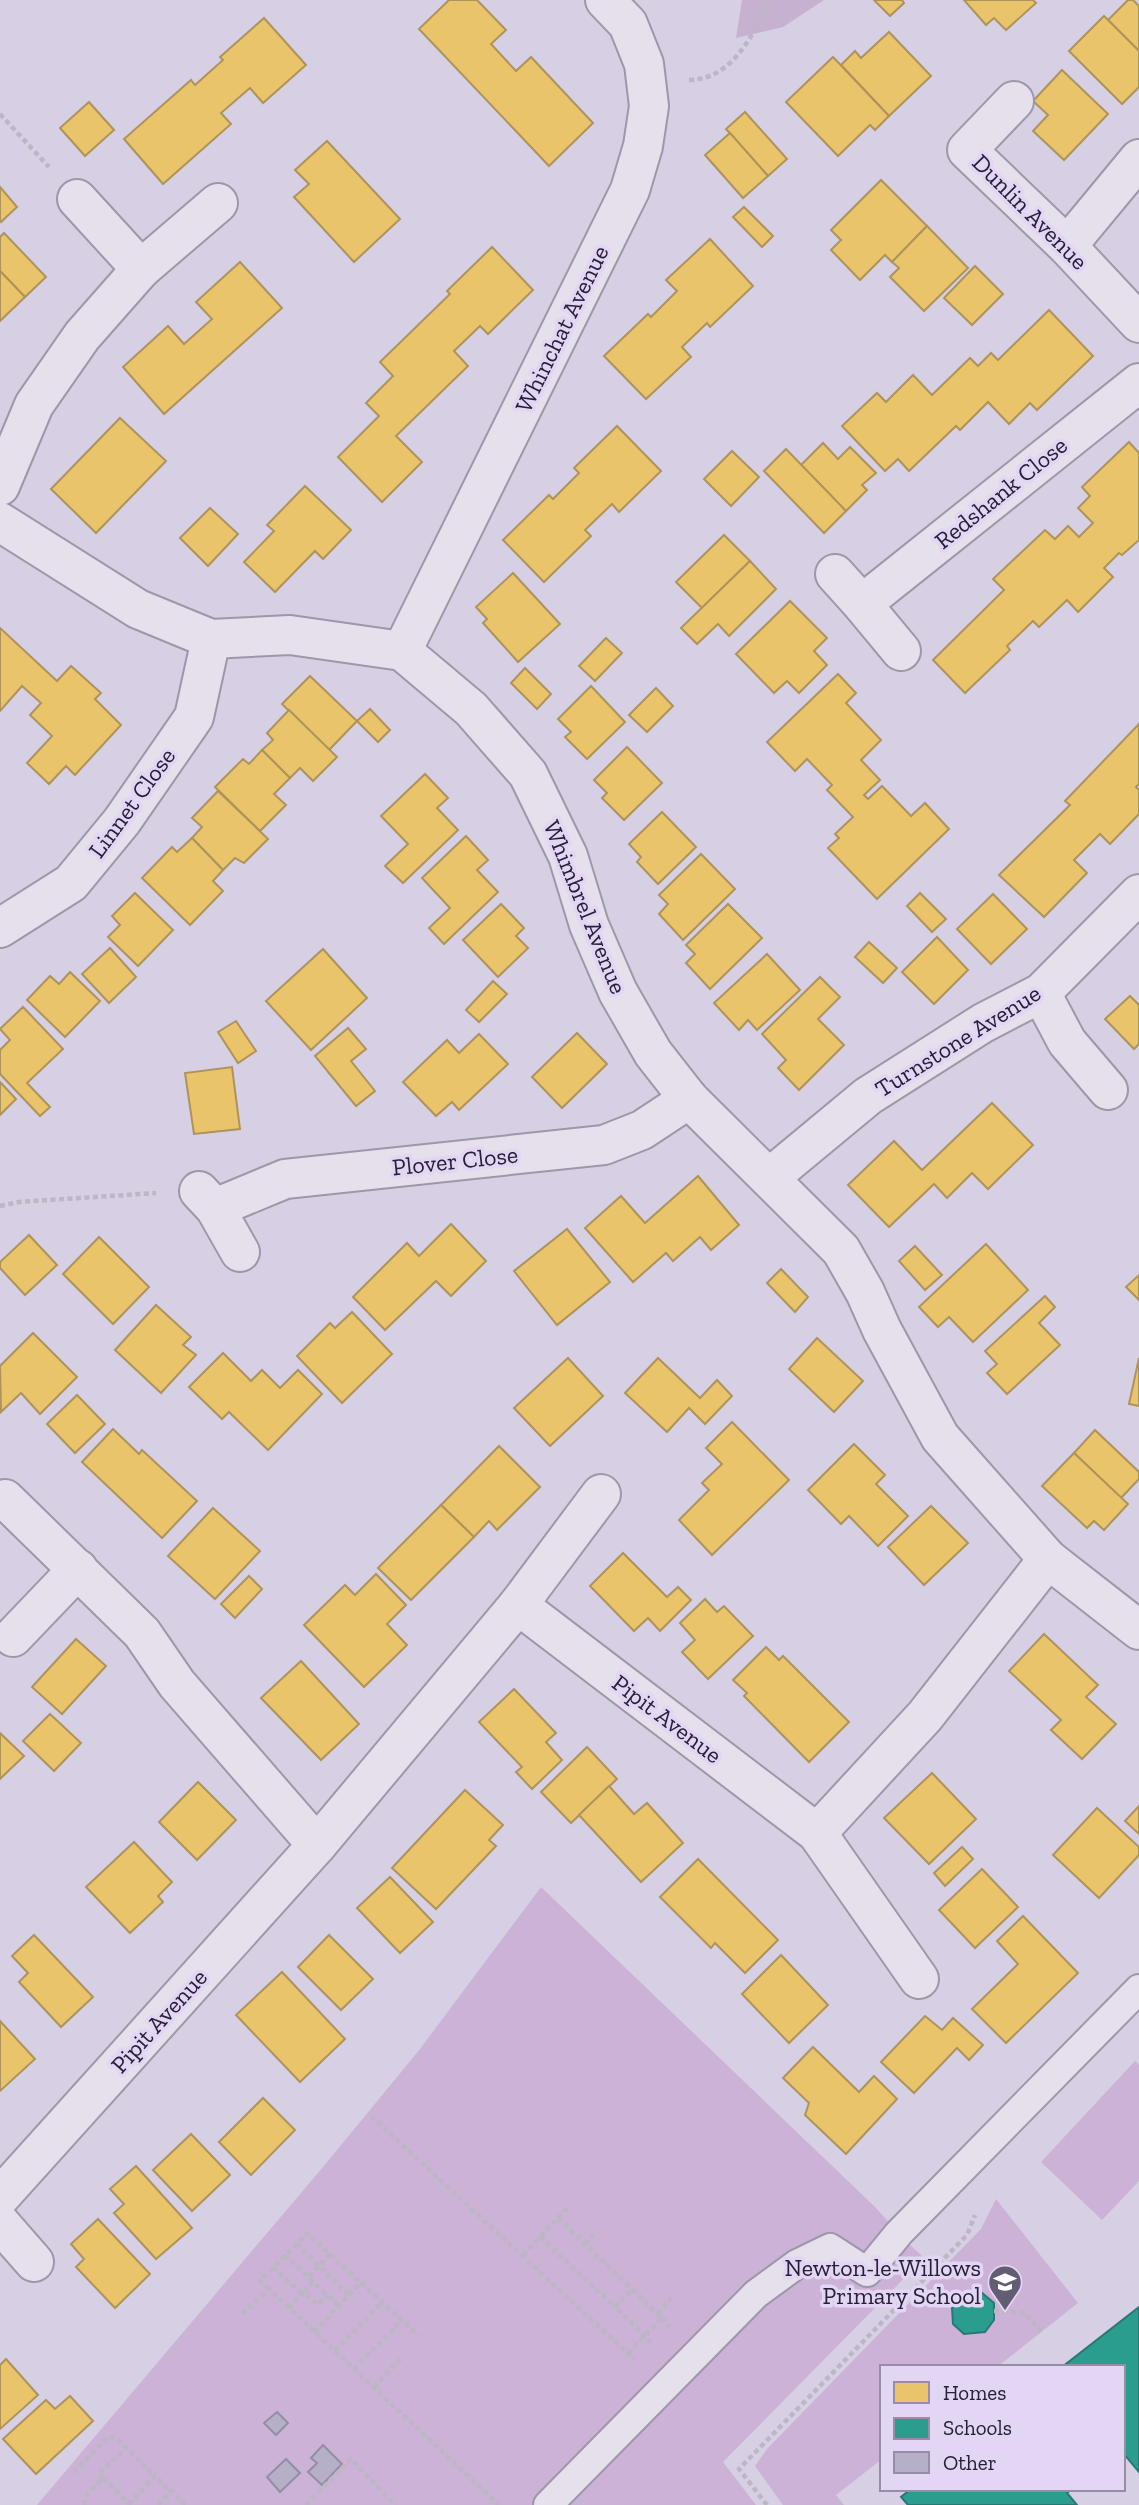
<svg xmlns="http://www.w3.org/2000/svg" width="1139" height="2505" font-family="'Zilla Slab',serif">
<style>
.green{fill:#ccb2d6}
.cemetery{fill:#c7b1d0}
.homes{fill:#e9c46a;stroke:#ae935b;stroke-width:2}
.schools{fill:#2a9d8f;stroke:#287875;stroke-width:2}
.building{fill:#b5b0c8;stroke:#938ea4;stroke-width:2}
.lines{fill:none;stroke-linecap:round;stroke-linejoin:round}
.lane-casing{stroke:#9d97a9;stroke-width:32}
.street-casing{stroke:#9d97a9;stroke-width:42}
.path{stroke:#bcb6c5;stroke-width:4.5;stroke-dasharray:5 3.5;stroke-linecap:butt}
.lane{stroke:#e5e0ec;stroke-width:28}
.street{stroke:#e5e0ec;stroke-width:38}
.labels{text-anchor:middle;stroke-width:7;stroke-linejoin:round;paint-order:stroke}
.street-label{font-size:24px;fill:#252038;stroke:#e3d5f4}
.poi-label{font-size:24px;fill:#252038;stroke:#e3d5f4;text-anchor:end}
</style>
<rect width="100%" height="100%" fill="#d7cfe4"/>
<g class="green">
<polygon points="541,1887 874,2206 910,2245 924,2258 723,2462 756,2505 37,2505 328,2161 420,2049"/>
<polygon points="1135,2061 1139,2065 1139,2181 1102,2220 1041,2162"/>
<polygon points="996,2199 1078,2303 997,2367 882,2367 882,2459 836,2495 844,2505 783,2505 755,2466 767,2449 981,2229"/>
</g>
<polygon class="cemetery" points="742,0 824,0 783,27 736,38"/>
<g class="homes">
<polygon points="449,0 477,0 506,30 491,44 516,71 531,57 593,123 549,166 419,29"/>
<polygon points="874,0 902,0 904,3 890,16"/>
<polygon points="964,0 1033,0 1036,3 1006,30 994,18 986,25"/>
<polygon points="1128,0 1133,0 1139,6 1139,51 1108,20"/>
<polygon points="1104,16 1139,51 1139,87 1122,104 1069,51"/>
<polygon points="264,18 306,65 263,103 250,88 221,113 231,124 163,184 124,139 191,80 195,85 223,60 220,57"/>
<polygon points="889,32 931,76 889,116 841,65 855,51 861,58"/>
<polygon points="833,57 889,116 875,130 870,125 838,156 786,102"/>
<polygon points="1062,70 1108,114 1064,160 1033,131 1048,115 1033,101"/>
<polygon points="89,102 114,130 85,156 60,128"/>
<polygon points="745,112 787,159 768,176 726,129"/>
<polygon points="730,133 768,176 743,198 705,155"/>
<polygon points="327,141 400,219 354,262 294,197 309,184 295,170"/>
<polygon points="881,180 927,226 892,262 885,255 860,280 831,250 841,240 831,230"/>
<polygon points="0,187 17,207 1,222 0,221"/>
<polygon points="744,207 773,236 762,247 733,217"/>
<polygon points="927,226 968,268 924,311 890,277 899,268 892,262"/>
<polygon points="4,233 46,277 25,297 0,271 0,237"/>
<polygon points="710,239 753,286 710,327 707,323 682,347 691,357 646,399 604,356 648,314 651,317 677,291 666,280"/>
<polygon points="492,247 533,290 488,334 480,326 454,351 468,366 396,436 422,462 382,502 338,457 379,416 366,403 393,376 380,362 450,294 447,291"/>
<polygon points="240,262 282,308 164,414 123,367 168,326 184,344 212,319 196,302"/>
<polygon points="975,266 1003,294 972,325 944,298"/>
<polygon points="0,271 25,297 0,321"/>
<polygon points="1049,310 1093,356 1037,410 1030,403 1009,424 988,402 960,430 956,426 909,471 898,459 885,471 842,426 877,393 886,402 913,375 932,395 970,358 978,366 991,353 998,360"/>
<polygon points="120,418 166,461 96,533 51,489"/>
<polygon points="617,426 661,471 619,512 612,504 585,530 591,536 544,582 503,540 549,495 553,499 579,473 574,468"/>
<polygon points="1129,442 1139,453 1139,540 1122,555 1119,553 1104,568 1113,577 1078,612 1067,600 1039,627 1033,621 1007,646 1010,650 965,693 933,660 1004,590 993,579 1045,530 1055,539 1068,526 1079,537 1093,523 1078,508 1090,496 1082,487"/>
<polygon points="823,443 838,459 850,447 876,473 862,485 867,490 846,511 801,465"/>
<polygon points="786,449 846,511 824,533 764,471"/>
<polygon points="732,451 759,477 731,506 704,479"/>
<polygon points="305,486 351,530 323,559 315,551 275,592 244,562 274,531 267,525"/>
<polygon points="210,508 238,534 208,566 180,538"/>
<polygon points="724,535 750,561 702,608 676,582"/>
<polygon points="750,561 776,589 729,636 718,624 697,644 681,628"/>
<polygon points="513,573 560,624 518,662 483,623 487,619 476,607"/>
<polygon points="790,601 827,638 814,651 827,665 799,693 787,681 774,693 736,654"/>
<polygon points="0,628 57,681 71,666 101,693 95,699 121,725 75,775 66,766 49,784 27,763 52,736 30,715 41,703 22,686 0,711"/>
<polygon points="606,638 622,653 595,681 579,666"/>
<polygon points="525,668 551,694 537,709 511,683"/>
<polygon points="838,674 856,693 846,703 881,740 861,760 880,780 864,795 868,799 882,786 911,816 925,803 949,829 877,899 828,848 839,838 835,834 853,817 827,790 832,785 807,759 795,771 767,742"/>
<polygon points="310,676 357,721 329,750 282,704"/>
<polygon points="591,686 625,722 587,759 565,737 571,732 558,719"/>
<polygon points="656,688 673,706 647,732 629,715"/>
<polygon points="370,709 390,730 378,742 357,721"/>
<polygon points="289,710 337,757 313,781 300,768 290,778 262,750 273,740 267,733"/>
<polygon points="1139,724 1139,784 1136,787 1139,790 1139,814 1110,844 1100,834 1074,860 1087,873 1044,917 999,875 1070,805 1065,801"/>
<polygon points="627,747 662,783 624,820 602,798 607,793 594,780"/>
<polygon points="262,750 290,778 274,794 286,805 260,831 215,787 243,759 249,764"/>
<polygon points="425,774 448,798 437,808 458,830 403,883 385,866 408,844 381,816"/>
<polygon points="218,791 268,839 244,863 235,858 223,870 192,838 202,827 192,818"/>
<polygon points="662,812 696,847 658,884 637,862 641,857 629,844"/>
<polygon points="466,836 488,860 477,870 498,892 444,944 429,928 450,908 422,878"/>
<polygon points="192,838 223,870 213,881 223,891 190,925 142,878 172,847 177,852"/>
<polygon points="701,854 735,889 683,940 659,914 668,904 659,895"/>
<polygon points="135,893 173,930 138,966 108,937 120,925 112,916"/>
<polygon points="920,893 946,919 932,932 907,906"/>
<polygon points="993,894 1027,929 991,964 957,929"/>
<polygon points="501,904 524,928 516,936 528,948 498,977 463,940"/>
<polygon points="728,904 762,938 710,989 686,963 695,954 686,945"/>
<polygon points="937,937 968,970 934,1004 902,972"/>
<polygon points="869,942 897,968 883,983 855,957"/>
<polygon points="110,948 136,977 109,1003 82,974"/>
<polygon points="323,949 367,998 311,1050 266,1001"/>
<polygon points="767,954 800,990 757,1030 748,1020 739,1030 714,1003"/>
<polygon points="70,972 100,1001 65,1037 27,1000 50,976 59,984"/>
<polygon points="820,977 840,997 818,1019 844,1045 799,1090 778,1068 786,1060 762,1034"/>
<polygon points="493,981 507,994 479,1022 466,1010"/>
<polygon points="1130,996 1139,1005 1139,1044 1134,1049 1105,1019"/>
<polygon points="23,1007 63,1049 27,1083 50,1107 40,1116 0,1074 0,1050 10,1040 0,1029"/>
<polygon points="236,1021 256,1051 238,1063 218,1032"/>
<polygon points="348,1028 366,1049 351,1061 375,1091 356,1106 315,1056"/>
<polygon points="577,1033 607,1064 562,1108 532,1077"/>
<polygon points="479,1034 508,1064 459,1110 452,1102 436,1116 403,1082 447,1040 459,1053"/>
<polygon points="232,1067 240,1129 194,1134 185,1073"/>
<polygon points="0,1082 16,1099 0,1115"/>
<polygon points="992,1103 1033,1145 988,1189 972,1173 947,1198 934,1184 889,1227 848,1185 894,1141 922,1170"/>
<polygon points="698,1176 739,1225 711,1250 700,1237 673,1261 666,1253 633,1282 585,1228 621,1196 645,1223"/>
<polygon points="451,1224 486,1261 451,1296 436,1281 385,1330 353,1297 407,1243 419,1256"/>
<polygon points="567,1229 610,1282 557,1325 514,1271"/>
<polygon points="29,1235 57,1265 25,1295 0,1268 0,1262"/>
<polygon points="99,1237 149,1287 113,1324 63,1274"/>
<polygon points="986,1244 1028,1290 973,1342 949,1317 938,1327 919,1307"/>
<polygon points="915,1246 942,1275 925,1290 899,1261"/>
<polygon points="781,1269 808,1297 795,1312 767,1283"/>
<polygon points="1139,1275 1139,1300 1126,1287"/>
<polygon points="1045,1296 1055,1307 1039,1323 1060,1345 1007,1394 987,1373 997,1364 985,1351"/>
<polygon points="156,1305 191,1337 183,1345 196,1355 161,1393 115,1350"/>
<polygon points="352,1312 392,1354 342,1403 297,1356 330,1323 335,1328"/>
<polygon points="33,1333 77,1377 40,1414 21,1393 1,1412 0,1366"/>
<polygon points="817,1338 863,1381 834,1412 789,1369"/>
<polygon points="223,1353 251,1381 262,1370 280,1388 298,1370 322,1394 268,1450 229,1412 222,1419 189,1387"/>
<polygon points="568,1358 603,1396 550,1446 514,1408"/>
<polygon points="658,1358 700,1398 717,1380 732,1396 705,1424 689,1408 667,1432 625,1393"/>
<polygon points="1139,1358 1139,1406 1129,1404"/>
<polygon points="77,1395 105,1424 75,1453 47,1424"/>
<polygon points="732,1422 789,1480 712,1555 679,1520 709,1490 702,1483 722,1464 706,1448"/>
<polygon points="113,1429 139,1454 142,1450 197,1501 162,1538 82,1462"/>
<polygon points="1095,1430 1139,1472 1139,1479 1121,1498 1074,1453"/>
<polygon points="854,1444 885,1475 876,1484 908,1516 878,1546 849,1516 841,1524 808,1490"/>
<polygon points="499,1446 540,1487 497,1530 489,1521 474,1537 441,1505"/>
<polygon points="1074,1453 1128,1504 1104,1530 1094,1521 1087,1528 1042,1486"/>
<polygon points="441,1505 474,1537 411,1600 378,1568"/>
<polygon points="931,1506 968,1543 924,1585 888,1547"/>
<polygon points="213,1508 260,1551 215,1599 168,1556"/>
<polygon points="623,1553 667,1597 678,1587 691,1600 660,1631 648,1618 634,1631 590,1586"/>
<polygon points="376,1574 406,1605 387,1624 407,1645 364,1687 304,1625 345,1585 355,1595"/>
<polygon points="249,1576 262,1589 235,1618 221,1604"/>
<polygon points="705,1599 717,1612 724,1606 753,1636 708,1679 682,1652 695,1640 680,1623"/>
<polygon points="1044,1634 1098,1685 1086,1697 1116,1724 1082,1759 1051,1730 1061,1720 1009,1671"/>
<polygon points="76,1639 106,1666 62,1714 32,1687"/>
<polygon points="766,1647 779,1660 783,1656 849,1722 809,1762 744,1696 747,1693 733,1680"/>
<polygon points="301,1661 359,1724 321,1760 261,1698"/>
<polygon points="514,1689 556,1733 546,1742 562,1760 532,1789 516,1772 522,1767 479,1722"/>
<polygon points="50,1714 81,1743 54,1771 23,1741"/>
<polygon points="0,1733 24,1756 0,1779"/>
<polygon points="587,1747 617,1779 571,1823 541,1792"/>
<polygon points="932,1773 976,1819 929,1864 884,1818"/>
<polygon points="198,1782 236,1820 197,1860 159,1822"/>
<polygon points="609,1786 634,1814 647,1803 683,1843 641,1882 579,1815"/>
<polygon points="465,1790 503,1825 489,1840 496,1846 436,1909 392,1868"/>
<polygon points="1139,1806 1139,1834 1125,1821"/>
<polygon points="1097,1808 1139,1847 1139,1855 1099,1898 1053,1855"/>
<polygon points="134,1842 172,1882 158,1896 163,1902 130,1933 86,1887"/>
<polygon points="962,1847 973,1859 945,1886 934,1873"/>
<polygon points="698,1859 778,1940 745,1973 715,1943 711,1948 660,1897"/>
<polygon points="982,1869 1018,1907 975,1948 939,1910"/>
<polygon points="390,1877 433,1922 400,1953 357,1908"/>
<polygon points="1023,1916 1078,1973 1006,2043 972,2009 1018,1964 997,1941"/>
<polygon points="34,1935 93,1997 61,2027 19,1982 28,1973 12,1956"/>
<polygon points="329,1935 373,1979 341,2010 298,1967"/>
<polygon points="781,1955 828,2005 789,2043 742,1994"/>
<polygon points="282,1972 345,2039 300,2082 236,2015"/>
<polygon points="925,2016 942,2030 953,2018 983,2045 969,2060 957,2048 914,2093 881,2062"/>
<polygon points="0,2021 35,2059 0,2091"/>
<polygon points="813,2047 859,2092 874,2076 897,2099 846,2154 805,2115 809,2103 783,2078"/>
<polygon points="263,2098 295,2130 251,2175 219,2142"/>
<polygon points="191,2134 230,2175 192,2211 153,2170"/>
<polygon points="136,2166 192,2228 156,2259 114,2213 124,2204 110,2189"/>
<polygon points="98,2219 150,2274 115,2308 76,2267 84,2259 71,2244"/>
<polygon points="6,2359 38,2395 0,2429 0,2365"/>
<polygon points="70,2396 93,2421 36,2474 3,2439 46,2400 55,2409"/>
</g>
<g class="schools">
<polygon points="981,2292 994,2303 994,2320 985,2332 964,2334 953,2324 952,2308 960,2296"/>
<polygon points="1139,2307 1139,2472 1123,2453 1123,2367 1062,2367"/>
<polygon points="911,2489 1072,2489 1067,2493 1077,2505 908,2505 901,2497"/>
</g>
<g class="building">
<polygon points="277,2412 288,2423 276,2435 264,2423"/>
<polygon points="323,2445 342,2464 322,2485 308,2472 317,2463 311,2458"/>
<polygon points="286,2459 300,2473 280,2492 267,2477"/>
</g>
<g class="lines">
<g class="lane-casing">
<polyline id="lane" points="548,2505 756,2294 797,2264 830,2248 867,2272 899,2233 1139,1989"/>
</g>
<g class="street-casing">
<g id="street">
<polyline points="1014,101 967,150 1067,246 1139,323"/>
<polyline points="77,199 141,269 218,203"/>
<polyline points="1067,246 1139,159"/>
<polyline points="0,486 34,405 82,336 141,269"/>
<polyline points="0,522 138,609 211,639 290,635 402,651 471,709 528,774 568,856 589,925 618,992 653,1053 689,1099 841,1250 865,1292 882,1330 940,1437 1048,1559 1139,1630"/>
<polyline points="835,574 862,604 1139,383"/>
<polyline points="862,604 901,651"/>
<polyline points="402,651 630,190 643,146 649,106 644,64 628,24 605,0"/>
<polyline points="0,928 71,883 122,821 194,717 211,639"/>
<polyline points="1041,993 1067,1042 1108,1090"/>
<polyline points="769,1178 868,1096 983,1023 1041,993 1139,894"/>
<polyline points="199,1191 215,1208 240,1252"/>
<polyline points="215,1208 285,1179 604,1145 642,1130 689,1099"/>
<polyline points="5,1499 142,1633 177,1684 317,1845 518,1605 817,1833 925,1716 1048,1559"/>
<polyline points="518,1605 601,1494"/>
<polyline points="13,1637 78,1569"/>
<polyline points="817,1833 919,1979"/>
<polyline points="0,2197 317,1845"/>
<polyline points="0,2223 34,2262"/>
</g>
</g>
<g class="path">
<path d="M689,80C734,79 752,34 771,0"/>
<polyline points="0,114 49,167"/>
<polyline points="0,1206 19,1202 156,1193"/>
<polyline points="371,2116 635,2360"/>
<polyline points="558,2218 570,2205"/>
<polyline points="540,2237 615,2307"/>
<polyline points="296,2244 349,2295"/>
<polyline points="585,2244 598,2231"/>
<polyline points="330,2254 308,2277 339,2306"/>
<polyline points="285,2255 308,2277"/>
<polyline points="523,2255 558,2218 632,2289"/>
<polyline points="273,2267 302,2294"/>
<polyline points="313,2282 304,2292 318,2305 327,2295"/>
<polyline points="269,2289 260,2281 307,2233 419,2336"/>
<polyline points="289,2308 303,2293"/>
<polyline points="994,2311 1025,2313 1041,2332"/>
<polyline points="242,2314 269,2289 499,2505"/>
<polyline points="657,2314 672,2297"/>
<polyline points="662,2318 670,2327"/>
<polyline points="314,2332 361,2282"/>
<polyline points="335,2351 382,2302"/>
<polyline points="628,2353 662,2318 632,2289 615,2307 652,2343"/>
<polyline points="354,2369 402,2320"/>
<polyline points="374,2387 402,2357"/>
<polyline points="76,2473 76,2469 109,2437 116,2438 155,2476"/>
<polyline points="103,2478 98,2474 126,2448"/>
<polyline points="129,2504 155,2476 171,2491"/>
<polyline points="84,2505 88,2494 103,2478 131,2505"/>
<polyline points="158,2505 171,2491 186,2505"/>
<polyline points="306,2505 351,2459 395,2505"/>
<polyline points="767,2505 739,2469 967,2235 975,2215"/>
</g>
<use href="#lane" class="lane"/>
<use href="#street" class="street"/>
</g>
<defs>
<g id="school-pin" transform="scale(1.75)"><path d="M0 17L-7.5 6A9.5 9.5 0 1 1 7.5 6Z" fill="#635d74" stroke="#e3d5f4"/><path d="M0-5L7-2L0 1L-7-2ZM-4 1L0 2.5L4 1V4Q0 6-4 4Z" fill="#fff"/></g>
</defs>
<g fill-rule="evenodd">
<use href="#school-pin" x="1005" y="2282"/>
</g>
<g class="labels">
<g class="street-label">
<text transform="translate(1030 212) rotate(45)" y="8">Dunlin Avenue</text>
<text transform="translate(562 329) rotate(-64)" y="8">Whinchat Avenue</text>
<text transform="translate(1001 493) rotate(-39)" y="8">Redshank Close</text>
<text transform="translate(132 803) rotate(-54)" y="8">Linnet Close</text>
<text transform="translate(585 907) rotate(68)" y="8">Whimbrel Avenue</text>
<text transform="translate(958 1041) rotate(-32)" y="8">Turnstone Avenue</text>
<text transform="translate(455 1161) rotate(-6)" y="8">Plover Close</text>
<text transform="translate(667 1719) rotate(37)" y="8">Pipit Avenue</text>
<text transform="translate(159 2021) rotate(-48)" y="8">Pipit Avenue</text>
</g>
<g class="poi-label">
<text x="981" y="2276">Newton-le-Willows<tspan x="981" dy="28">Primary School</tspan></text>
</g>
</g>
<rect x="880" y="2365" width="245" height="126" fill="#e3d5f4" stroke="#978da9" stroke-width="2"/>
<rect x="894" y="2382" width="35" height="21" fill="#e9c46a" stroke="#978da9" stroke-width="2"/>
<text x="943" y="2400" font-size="21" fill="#252038">Homes</text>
<rect x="894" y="2418" width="35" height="21" fill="#2a9d8f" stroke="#978da9" stroke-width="2"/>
<text x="943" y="2435" font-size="21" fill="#252038">Schools</text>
<rect x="894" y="2452" width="35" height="21" fill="#b5b0c8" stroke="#978da9" stroke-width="2"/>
<text x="943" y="2470" font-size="21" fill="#252038">Other</text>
</svg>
